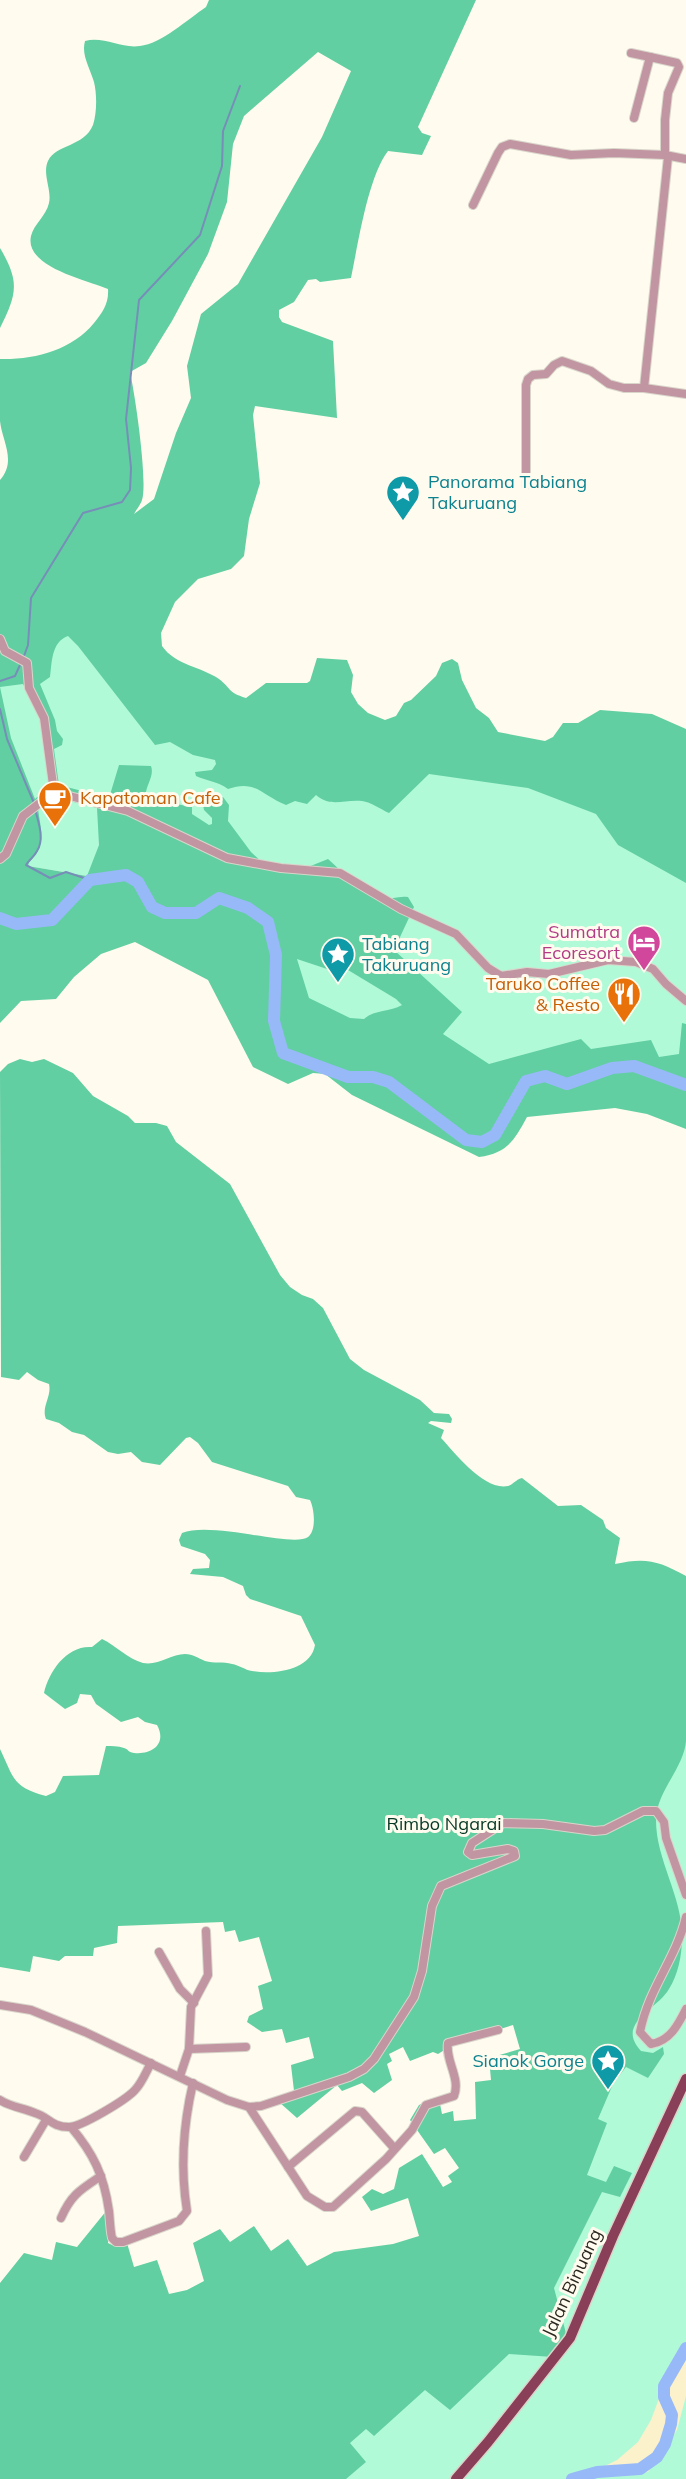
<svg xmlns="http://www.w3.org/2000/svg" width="686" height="2479" font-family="Mulish,sans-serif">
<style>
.green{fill:#b1fad8}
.forest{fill:#61cfa2;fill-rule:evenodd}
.sand{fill:#fbf2cc}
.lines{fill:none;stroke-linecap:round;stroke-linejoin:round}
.stream{stroke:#778eb8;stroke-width:2}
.river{stroke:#98b9f8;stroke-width:12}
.minor-casing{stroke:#d9d5ca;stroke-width:10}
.major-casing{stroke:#d9d5ca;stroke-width:13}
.minor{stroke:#c195a1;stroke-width:8}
.major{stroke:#883f57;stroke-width:10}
.labels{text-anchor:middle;stroke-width:6;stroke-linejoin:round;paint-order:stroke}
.culture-label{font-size:18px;fill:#0d838f;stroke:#fffbef;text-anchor:start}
.food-label{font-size:18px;fill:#c56008;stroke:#fffbef;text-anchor:start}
.hotel-label{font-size:18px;fill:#b23c85;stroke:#fffbef;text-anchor:end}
.park-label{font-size:18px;fill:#053826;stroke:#fffbef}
.street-label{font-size:18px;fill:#2b2821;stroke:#fffbef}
</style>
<rect width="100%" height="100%" fill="#fffbef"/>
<g class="green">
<polygon points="36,604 151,715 443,728 686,835 686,1075 636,1057 489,1128 87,876 22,865 0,727 0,683"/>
<polygon points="686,1725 686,2479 167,2479 401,2308"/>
</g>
<g class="forest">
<path d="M209,0H476L418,127L422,133L431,136L422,155L388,151C368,177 358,244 351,278L320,282L316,279L308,280L294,302L279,310V317L282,322L333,341L337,418L255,406L253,415L260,483L249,519L244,556L231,569L198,579L175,602L161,633L162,646C175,665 202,667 219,679C232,689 227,692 246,698L266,683H307L310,681L317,658L347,660L353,675L351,692L358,704L368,713L385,720L396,716L404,703L411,700L436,676L442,663L452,659L458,663L462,680L476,708L489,718L498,732L545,741L553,737L563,723H578L600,710L652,714L686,729V883L618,845L596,814L528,788L429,774L389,813C380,809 371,802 362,801C344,799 331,808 316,795L307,804L295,801L286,805C262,796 256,779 228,789C217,781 207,781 196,776L195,772L212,770L216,764L215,760L193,755L170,742L155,745L78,646L68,636C51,642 52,663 50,677L40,684L55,720L57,731L63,739L62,745L54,749L59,785L109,798L119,765L151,766C155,777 144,787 146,798L161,804L164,794L169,795L171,803L192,807V814L209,825L212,824V818L204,810L203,805L219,797H223L229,805L228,821L251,852L265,865L303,869L328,859C339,869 363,892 375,898C387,902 397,895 408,897L414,907L394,950L462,1012L443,1034L489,1064L581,1039L591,1049L651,1040L659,1057L679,1054L682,1023L686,1024V1129L647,1114L615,1108L527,1117C514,1141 507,1153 479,1157L352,1095L325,1074L313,1073L288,1084L253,1067L208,980L135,942L101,954L74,977L56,999L21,1001L0,1023V480C17,461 2,441 0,421C0,401 0,379 0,359C34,360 72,350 94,323C103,312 109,303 108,289C87,280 24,267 31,236C34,224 46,216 49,203C52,190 42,174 48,161C56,144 84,147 93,125C97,113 97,94 94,82C90,68 81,55 85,41C104,36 121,49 140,46C161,44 188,19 206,7ZM318,52L351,71L322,137L238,284L201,314L187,366L191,398L176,433L154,499L134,514C136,510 141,504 142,500C148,482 135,394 130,372L146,363L172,321L208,254L227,202L233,144L244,116ZM23,684L41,718L50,786L35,799L11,738L0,687ZM58,798L97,808L99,845L87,876L28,866L29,862C47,846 41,831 38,809L54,799ZM297,959L327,969L348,970L396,999L402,1005C390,1012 373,1010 364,1019L350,1018L309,998Z"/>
<path d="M0,248C20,282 17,294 0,328Z"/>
<path d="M20,1059L32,1062L44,1059L73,1073L93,1096L128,1116L135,1123H156L167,1126L176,1142L230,1184L280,1275L290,1287L302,1295L313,1299L323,1308L350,1359L364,1370L420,1400L434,1413L449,1414L452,1419L451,1423L431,1421L428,1423L444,1430L441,1438C455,1453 484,1491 508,1486C514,1484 515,1480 522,1478L558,1506L581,1505L603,1520L606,1528L620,1538L615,1564C646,1557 659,1561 686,1576C686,1613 686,1651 686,1688C686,1705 686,1723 686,1741C684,1768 656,1792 656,1820C656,1861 683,1897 682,1938C682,1955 678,1975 669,1989C657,2010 615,2023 641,2051L653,2053L663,2047L664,2054L648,2078L626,2067L613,2084L598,2119L607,2123L587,2175L606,2182L614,2166L632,2173L620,2197L602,2192L554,2288L567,2337L553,2357L509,2354L450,2410L425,2390L374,2436L366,2429L350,2443L366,2462L346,2479H0V2283L24,2253L52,2260L56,2242L77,2247L107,2210L110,2222L108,2243L112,2245L127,2243L134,2267L157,2260L169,2294L187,2290L204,2281L193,2243L220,2229L230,2242L254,2226L271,2251L288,2239L307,2266L334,2252L393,2244L419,2236L408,2198L371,2211L362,2197L372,2189L383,2194L394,2189L399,2168L422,2154L443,2187L452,2182L448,2176L459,2168L445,2148L434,2154L410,2120L419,2105L425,2102L440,2104L442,2114L453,2111L454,2121L476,2119L475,2082L491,2080L489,2058L520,2049L513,2025L449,2045L446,2049L438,2054L433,2052L410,2061L403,2047L389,2054L392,2061L387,2064L392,2080L374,2093L362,2083L342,2091L337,2085L297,2118L279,2102L280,2097L294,2091L291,2065L314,2058L309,2037L286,2043L282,2029L262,2032L247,2022L249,2016L263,2009L258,1986L272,1981L259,1937L239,1942L235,1930L225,1932L223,1922L118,1926L117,1943L94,1948L93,1956H65L59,1961L33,1956L30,1972L0,1967V1749C14,1778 12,1787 46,1796L55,1792L63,1776L99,1775L106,1746C111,1746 118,1746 124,1748C130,1750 127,1752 134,1753C153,1755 167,1743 157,1725L145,1722L138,1717L121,1722L96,1704L91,1695L80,1694L77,1703L65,1709L44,1693C49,1671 67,1645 92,1647L102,1639C115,1645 128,1659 143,1663C158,1666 171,1654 185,1654C193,1654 198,1658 205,1661C214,1664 223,1661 232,1664C239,1665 245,1670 252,1671C274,1675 311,1670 315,1645L301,1616L250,1599L246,1595L243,1586L223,1577L190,1574L193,1569L209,1568L210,1560L205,1554L181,1546L179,1540L182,1533C213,1521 293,1548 308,1537C317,1530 314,1508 310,1500L296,1497L288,1486L212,1462L198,1443L190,1437L186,1438L160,1465L142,1462L131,1452L118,1454L108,1452L84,1435L72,1432L59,1423L46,1419C41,1407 52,1396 49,1384L38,1380L27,1372L19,1380L1,1377L0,1072L8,1064Z"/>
</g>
<polygon class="sand" points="686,2342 686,2396 677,2430 648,2472 579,2479 617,2460 638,2442 651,2420 672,2364"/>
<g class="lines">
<g class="stream">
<polyline points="24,656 28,645 31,598 83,513 122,502 130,490 131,468 126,419 139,300 200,235 222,166 223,131 240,86"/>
<polyline points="0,681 15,676 20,665"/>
<polyline points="0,709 7,739 34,803"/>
<path d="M35,809C38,821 45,839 37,851C34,857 29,860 26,865L50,878L66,872L90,880"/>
</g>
<g class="river">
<polyline points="0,918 16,924 52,920 90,880 126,875 138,882 152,907 165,913 196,913 219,898 248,908 268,922 276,955 274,1021 283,1053 348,1077 373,1077 389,1082 466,1140 482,1142 495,1135 526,1081 545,1076 567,1084 612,1068 634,1066 686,1085"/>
<polyline points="572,2479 597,2472 640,2469 657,2457 665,2444 671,2424 672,2415 664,2397 664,2386 686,2348"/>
</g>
<g class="minor-casing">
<g id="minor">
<polyline points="631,53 650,57 634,118"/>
<polyline points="650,57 677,63 679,67 668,93 665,120 665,155"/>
<polyline points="473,205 498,153 502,147 510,144 571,155 614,153 665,155 686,159"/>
<polyline points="644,388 668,157"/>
<polyline points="526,485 526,385 528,379 533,375 546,374 554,365 562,361 591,371 609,384 624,388 644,388 686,394"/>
<polyline points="0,639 5,651 27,663 29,688 44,718 54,792"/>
<polyline points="0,859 6,854 23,816 54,792 128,811 227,858 281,868 340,873 401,909 456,934 488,968 501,976 527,972 549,974 608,960 636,962 653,969 666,984 686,1001"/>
<path d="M686,1917C676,1959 649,1987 640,2032L651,2044C670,2041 678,2025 686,2009"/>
<polyline points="159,1952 180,1989 194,2003"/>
<polyline points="0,2005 31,2010 85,2032 227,2100 249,2107 261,2106 349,2077 364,2069 374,2059 414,1997 422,1971 432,1906 441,1886 515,1856 514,1851 508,1849 472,1855 468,1852 472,1843 503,1823 543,1824 594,1831 605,1830 643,1811 656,1811 664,1822 666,1838 686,1895"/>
<polyline points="189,2049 246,2047"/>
<polyline points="180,2076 189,2049 191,2007 208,1975 206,1931"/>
<path d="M0,2100C11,2107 23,2108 35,2113C49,2117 51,2127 69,2127C81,2127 126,2100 135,2090C142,2083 146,2072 151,2063"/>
<path d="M249,2107L307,2196L325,2207H333L386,2159L412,2130L426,2105L454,2096C461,2078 445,2061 448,2043L498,2030"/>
<path d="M71,2127C93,2153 104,2175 109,2211C110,2220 110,2229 112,2238L116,2242H123L179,2221L187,2211C180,2167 183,2126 193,2083"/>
<polyline points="24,2157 46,2120"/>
<polyline points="288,2167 355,2111 362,2112 394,2148"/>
<path d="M61,2218C71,2195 80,2190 101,2176"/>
</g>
</g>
<g class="major-casing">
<polyline id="major" points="456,2479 488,2442 570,2338 613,2236 686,2079"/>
</g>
<use href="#minor" class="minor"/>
<use href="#major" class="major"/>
</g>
<defs>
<g id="sight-pin" transform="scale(1.75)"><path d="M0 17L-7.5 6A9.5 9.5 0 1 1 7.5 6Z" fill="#0f9aa8" stroke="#fffbef"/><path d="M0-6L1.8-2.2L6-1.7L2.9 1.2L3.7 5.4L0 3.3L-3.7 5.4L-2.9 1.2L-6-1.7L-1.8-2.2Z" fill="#fff"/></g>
<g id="cafe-pin" transform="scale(1.75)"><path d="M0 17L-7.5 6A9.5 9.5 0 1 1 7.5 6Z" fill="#e8710a" stroke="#fffbef"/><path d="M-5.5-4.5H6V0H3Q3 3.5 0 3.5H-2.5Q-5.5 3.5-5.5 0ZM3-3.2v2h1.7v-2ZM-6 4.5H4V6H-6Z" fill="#fff"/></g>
<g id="hotel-pin" transform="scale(1.75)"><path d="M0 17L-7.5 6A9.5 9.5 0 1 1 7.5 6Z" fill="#d1479c" stroke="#fffbef"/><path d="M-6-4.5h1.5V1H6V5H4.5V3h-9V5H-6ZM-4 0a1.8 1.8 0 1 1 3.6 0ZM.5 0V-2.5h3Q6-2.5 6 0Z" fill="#fff"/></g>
<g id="restaurant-pin" transform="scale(1.75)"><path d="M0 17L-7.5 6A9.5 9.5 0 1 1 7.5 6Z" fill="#e8710a" stroke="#fffbef"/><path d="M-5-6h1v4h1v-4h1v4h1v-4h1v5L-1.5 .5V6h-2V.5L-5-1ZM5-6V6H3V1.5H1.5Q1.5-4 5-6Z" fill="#fff"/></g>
</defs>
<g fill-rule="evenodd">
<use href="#sight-pin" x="403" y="492"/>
<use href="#cafe-pin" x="55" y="798"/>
<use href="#hotel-pin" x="644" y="942"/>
<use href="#sight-pin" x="338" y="954"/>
<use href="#restaurant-pin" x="624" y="994"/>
<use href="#sight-pin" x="608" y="2061"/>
</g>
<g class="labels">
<g class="culture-label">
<text x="428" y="488">Panorama Tabiang<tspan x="428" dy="21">Takuruang</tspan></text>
<text x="362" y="950">Tabiang<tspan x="362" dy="21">Takuruang</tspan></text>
<text x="584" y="2067" text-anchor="end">Sianok Gorge</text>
</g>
<g class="food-label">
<text x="80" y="804">Kapatoman Cafe</text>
<text x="600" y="990" text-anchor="end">Taruko Coffee<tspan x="600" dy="21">&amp; Resto</tspan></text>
</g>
<g class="hotel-label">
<text x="620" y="938">Sumatra<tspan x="620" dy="21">Ecoresort</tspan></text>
</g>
<g class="park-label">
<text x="444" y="1830">Rimbo Ngarai</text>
</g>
<g class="street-label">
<text transform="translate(572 2283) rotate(-65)" y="6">Jalan Binuang</text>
</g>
</g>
</svg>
